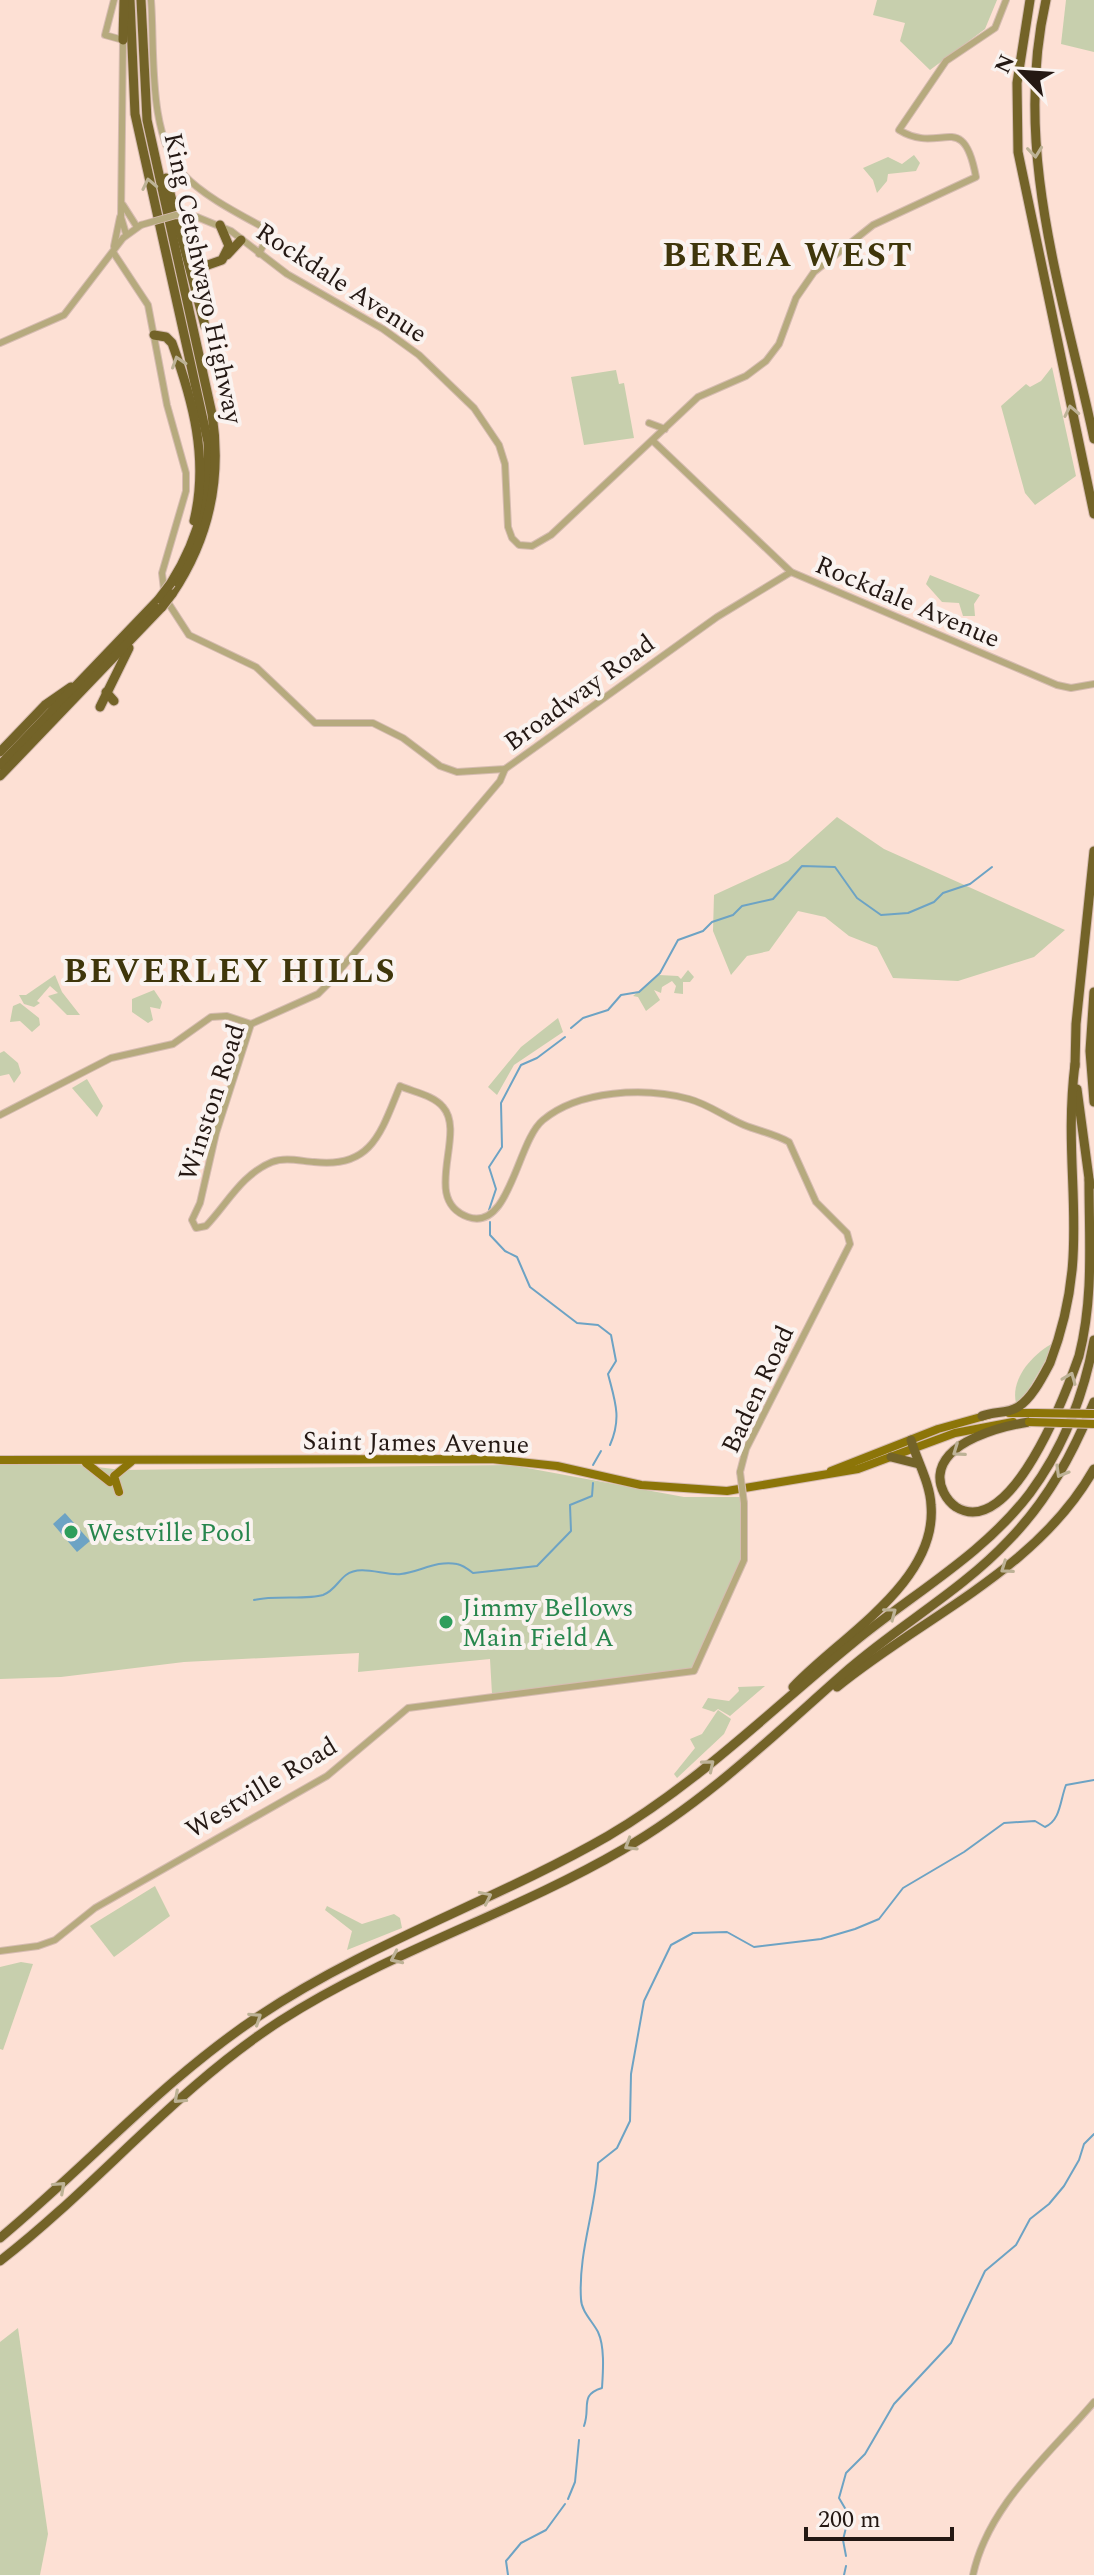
<svg xmlns="http://www.w3.org/2000/svg" width="1094" height="2575" font-family="Spectral,serif">
<style>
.green{fill:#c7cfad}
.water{fill:#6da3c4}
.lines{fill:none;stroke-linecap:round;stroke-linejoin:round}
.stream{stroke:#6da3c4;stroke-width:2}
.minor-casing{stroke:#d6bcb1;stroke-width:8}
.major-casing{stroke:#d6bcb1;stroke-width:10}
.highway-casing{stroke:#d6bcb1;stroke-width:11}
.minor{stroke:#b6aa7e;stroke-width:6}
.major{stroke:#8c7508;stroke-width:8}
.highway{stroke:#736328;stroke-width:9}
.minor-bridge-casing{stroke:#d6bcb1;stroke-width:8;stroke-linecap:butt}
.major-bridge-casing{stroke:#d6bcb1;stroke-width:10;stroke-linecap:butt}
.highway-bridge-casing{stroke:#d6bcb1;stroke-width:11;stroke-linecap:butt}
.minor-bridge{stroke:#b6aa7e;stroke-width:6}
.major-bridge{stroke:#8c7508;stroke-width:8}
.highway-bridge{stroke:#736328;stroke-width:9}
.oneway{stroke:#bdb296}
.leisure-dot{fill:#2e9e5b;stroke:#faf3f0;stroke-width:3}
.labels{text-anchor:middle;stroke-width:8;stroke-linejoin:round;paint-order:stroke}
.street-label{font-size:26px;fill:#241813;stroke:#faf3f0}
.leisure-label{font-size:26px;fill:#27864d;stroke:#faf3f0;text-anchor:start}
.district-label{font-size:34px;font-weight:bold;letter-spacing:2px;fill:#3f360b;stroke:#faf3f0}
</style>
<rect width="100%" height="100%" fill="#fde0d4"/>
<g class="green">
<polygon points="877,0 997,0 985,29 930,70 900,41 905,23 873,15"/>
<polygon points="1066,0 1094,0 1094,52 1061,44"/>
<polygon points="914,155 920,163 916,171 888,174 887,181 877,193 873,180 863,168 888,157 902,164"/>
<polygon points="1052,367 1076,476 1035,505 1025,493 1001,406 1026,384 1030,387 1041,381"/>
<polygon points="616,370 619,384 624,383 634,438 584,445 571,377"/>
<polygon points="930,575 980,595 974,604 975,616 963,616 959,603 942,602 926,584"/>
<polygon points="837,817 884,849 1065,930 1034,957 958,981 893,978 877,947 849,936 825,917 798,911 769,951 747,956 731,975 713,931 714,895 788,861"/>
<polygon points="688,970 694,977 690,982 683,982 683,994 674,993 676,986 672,981 662,987 661,993 654,990 660,1000 646,1011 638,997 633,996 659,975 678,976 681,979"/>
<polygon points="55,975 62,992 80,1015 67,1015 48,996 58,993 50,986 37,1001 40,1003 34,1007 24,1004 19,995 26,995"/>
<polygon points="154,990 162,1002 160,1009 150,1007 153,1020 148,1023 132,1012 132,999"/>
<polygon points="20,1003 39,1018 40,1025 32,1032 20,1021 10,1022 13,1006"/>
<polygon points="558,1018 563,1032 514,1065 497,1095 488,1087 521,1047"/>
<polygon points="4,1051 18,1063 21,1073 14,1083 9,1074 0,1076 0,1053"/>
<polygon points="87,1079 103,1106 97,1117 72,1088"/>
<path d="M1057,1341L1026,1394L1016,1403C1010,1378 1034,1352 1057,1341Z"/>
<polygon points="0,1465 80,1465 122,1470 511,1465 684,1497 743,1497 743,1560 693,1671 492,1694 490,1659 358,1672 359,1653 184,1662 61,1677 0,1679"/>
<polygon points="765,1686 730,1716 718,1709 714,1712 702,1708 708,1698 729,1701 739,1691 738,1687"/>
<polygon points="718,1710 731,1719 724,1734 677,1778 674,1774 695,1748 690,1739 702,1734"/>
<polygon points="155,1886 170,1916 114,1957 90,1926"/>
<polygon points="327,1906 362,1924 394,1914 400,1918 402,1928 347,1950 352,1931 325,1910"/>
<polygon points="21,1962 33,1964 3,2050 0,2049 0,1967"/>
<polygon points="18,2328 48,2534 40,2575 0,2575 0,2342"/>
</g>
<polygon class="water" points="65,1513 90,1541 77,1552 53,1524"/>
<g class="lines">
<g class="stream">
<polyline points="571,1028 583,1018 608,1010 621,995 639,992 660,973 678,940 703,931 712,922 733,915 742,906 773,899 802,866 835,867 857,898 881,915 908,913 934,902 943,893 970,884 992,867"/>
<polyline points="489,1210 496,1189 489,1167 502,1147 501,1103 521,1065 537,1058 565,1037"/>
<path d="M490,1222V1235L505,1251L517,1257L530,1287L577,1323L598,1325L611,1335L616,1361L608,1374C615,1401 622,1418 610,1445"/>
<polyline points="593,1465 601,1451"/>
<path d="M254,1600C274,1595 308,1600 323,1595C334,1591 338,1581 346,1575C361,1564 384,1576 401,1574C420,1572 436,1560 457,1564C463,1565 468,1569 473,1573L537,1566L571,1531L570,1505L592,1496L593,1483"/>
<path d="M584,2426C591,2407 579,2395 602,2388C603,2372 605,2347 598,2332C593,2322 581,2311 581,2299C578,2252 596,2209 598,2163L617,2148L630,2121L631,2074L644,2001L671,1945L693,1933L727,1932L754,1947L821,1939L855,1929L879,1919L903,1888L964,1852L1004,1823L1035,1821L1045,1827C1061,1820 1060,1800 1066,1785L1094,1780"/>
<polyline points="568,2499 575,2482 579,2440"/>
<polyline points="846,2556 843,2540 849,2515 839,2498 846,2473 865,2454 894,2404 951,2343 985,2271 1016,2245 1030,2219 1049,2204 1064,2186 1079,2160 1084,2144 1094,2134"/>
<polyline points="508,2575 506,2561 521,2543 546,2530 565,2504"/>
<polyline points="844,2575 846,2566"/>
</g>
<g class="minor-casing">
<g id="minor">
<polyline points="114,0 105,35 123,40 121,217 126,234"/>
<path d="M151,0C155,50 147,134 183,174C204,197 243,216 270,231L259,254"/>
<polyline points="123,205 137,227"/>
<path d="M197,217L231,231L287,274L383,329L419,355L474,408L499,445L505,464L508,527L512,538L519,545L532,546L551,535L698,397L746,376L766,361L779,344L796,298L814,272L873,225L976,177C963,107 941,156 899,130L946,61L995,28L1006,0"/>
<polyline points="114,246 120,217"/>
<polyline points="113,252 148,305 167,405 186,473 186,491 162,573 165,598 189,635 256,667 315,723 373,723 403,738 440,766 457,772 505,769 717,617 791,572"/>
<polyline points="0,343 64,315 123,238 141,225"/>
<polyline points="649,423 665,429"/>
<polyline points="653,441 791,572 1057,685 1071,688 1094,684"/>
<path d="M251,1024L216,1133L200,1203L192,1220L196,1228L206,1226C227,1204 242,1174 272,1162C285,1157 300,1161 314,1162C372,1169 381,1132 400,1086C413,1092 433,1095 443,1107C467,1134 420,1200 468,1217C510,1232 517,1141 543,1120C579,1090 645,1087 689,1099C708,1104 725,1117 744,1125C759,1131 775,1134 789,1142L816,1202L847,1233L850,1244L746,1449L740,1472"/>
<polyline points="251,1024 318,994 328,984 500,781 505,769"/>
<polyline points="0,1115 111,1058 173,1044 211,1017 227,1016 251,1024"/>
<polyline points="0,1951 38,1946 55,1940 95,1908 327,1776 408,1708 694,1671 744,1560 744,1503"/>
<path d="M973,2575C988,2505 1049,2455 1094,2402"/>
</g>
</g>
<g class="major-casing">
<g id="major">
<polyline points="1009,1413 1036,1413"/>
<polyline points="0,1460 491,1459 557,1466 641,1485 727,1491 858,1469 955,1433 1013,1422"/>
<polyline points="86,1463 110,1482"/>
<polyline points="831,1471 938,1429 988,1415"/>
<polyline points="119,1492 114,1476 131,1462"/>
</g>
</g>
<g class="highway-casing">
<g id="highway">
<path d="M130,0L135,114L208,442C211,493 198,540 171,583"/>
<path d="M141,0L147,120L212,414C222,479 209,539 172,594"/>
<polyline points="1030,0 1017,83 1018,152 1094,514"/>
<path d="M1046,0C1012,149 1063,294 1094,439"/>
<polyline points="123,40 124,0"/>
<polyline points="166,178 205,326"/>
<polyline points="187,253 205,266 222,260 229,246 220,225"/>
<polyline points="227,255 241,240"/>
<path d="M154,335L166,337L172,343C193,401 209,459 194,521"/>
<polyline points="106,692 114,701"/>
<polyline points="100,707 129,648"/>
<polyline points="0,752 45,705 71,687"/>
<polyline points="0,765 159,599"/>
<polyline points="0,776 162,607"/>
<polyline points="1094,992 1090,1051 1094,1102"/>
<polyline points="1075,1067 1076,1024 1094,851"/>
<polyline points="1077,1089 1090,1186"/>
<path d="M982,1416C994,1411 1007,1414 1018,1407C1032,1398 1042,1378 1050,1363C1094,1248 1061,1177 1075,1064"/>
<path d="M1029,1422C1002,1426 943,1441 940,1475C939,1487 946,1500 956,1507C1011,1541 1066,1393 1079,1356C1094,1297 1089,1240 1089,1180"/>
<polyline points="891,1457 919,1464"/>
<path d="M793,1687C840,1637 938,1582 931,1505C930,1483 917,1461 911,1440"/>
<path d="M837,1687C924,1616 1037,1570 1094,1469"/>
<path d="M0,2238C88,2165 164,2079 259,2016C368,1943 495,1901 608,1836C698,1783 772,1709 853,1643C912,1594 983,1555 1030,1493C1063,1448 1084,1395 1094,1340"/>
<path d="M0,2261C97,2186 175,2089 280,2021C387,1952 512,1914 622,1850C707,1801 776,1733 849,1669C901,1624 962,1590 1009,1540C1048,1500 1073,1453 1094,1402"/>
</g>
</g>
<use href="#minor" class="minor"/>
<use href="#major" class="major"/>
<use href="#highway" class="highway"/>
<g class="minor-bridge-casing">
<g id="minor-bridge">
<polyline points="141,225 176,215 197,217"/>
<polyline points="740,1472 744,1503"/>
</g>
</g>
<g class="major-bridge-casing">
<g id="major-bridge">
<polyline points="1036,1413 1094,1414"/>
<polyline points="1029,1422 1094,1424"/>
</g>
</g>
<g class="highway-bridge-casing">
<g id="highway-bridge">
<polyline points="159,599 171,583"/>
<polyline points="162,607 172,594"/>
</g>
</g>
<use href="#minor-bridge" class="minor-bridge"/>
<use href="#major-bridge" class="major-bridge"/>
<use href="#highway-bridge" class="highway-bridge"/>
</g>
<defs><path id="oneway-chevron" d="M-2-3.5L2.5 0L-2 3.5" fill="none" stroke-width="1.6" stroke-linecap="round" stroke-linejoin="round" transform="scale(2)"/></defs>
<g class="oneway">
<use href="#oneway-chevron" transform="translate(1035 152) rotate(84)"/>
<use href="#oneway-chevron" transform="translate(149 184) rotate(-102)"/>
<use href="#oneway-chevron" transform="translate(178 362) rotate(-108)"/>
<use href="#oneway-chevron" transform="translate(1071 411) rotate(-102)"/>
<use href="#oneway-chevron" transform="translate(1070 1378) rotate(-68)"/>
<use href="#oneway-chevron" transform="translate(958 1451) rotate(145)"/>
<use href="#oneway-chevron" transform="translate(1061 1472) rotate(120)"/>
<use href="#oneway-chevron" transform="translate(1006 1568) rotate(145)"/>
<use href="#oneway-chevron" transform="translate(891 1613) rotate(-37)"/>
<use href="#oneway-chevron" transform="translate(709 1765) rotate(-40)"/>
<use href="#oneway-chevron" transform="translate(630 1845) rotate(148)"/>
<use href="#oneway-chevron" transform="translate(486 1897) rotate(-26)"/>
<use href="#oneway-chevron" transform="translate(396 1958) rotate(155)"/>
<use href="#oneway-chevron" transform="translate(256 2018) rotate(-34)"/>
<use href="#oneway-chevron" transform="translate(179 2098) rotate(138)"/>
<use href="#oneway-chevron" transform="translate(60 2187) rotate(-42)"/>
</g>
<g class="leisure-dot">
<circle cx="71" cy="1532" r="8"/>
<circle cx="446" cy="1622" r="8"/>
</g>
<g class="labels">
<g class="street-label">
<text transform="translate(204 278) rotate(78)" y="9">King Cetshwayo Highway</text>
<text transform="translate(342 282) rotate(33)" y="9">Rockdale Avenue</text>
<text transform="translate(908 601) rotate(23)" y="9">Rockdale Avenue</text>
<text transform="translate(579 692) rotate(-36)" y="9">Broadway Road</text>
<text transform="translate(211 1102) rotate(-72)" y="9">Winston Road</text>
<text transform="translate(757 1389) rotate(-65)" y="9">Baden Road</text>
<text transform="translate(416 1442) rotate(1)" y="9">Saint James Avenue</text>
<text transform="translate(261 1787) rotate(-31)" y="9">Westville Road</text>
</g>
<g class="leisure-label">
<text x="87" y="1541">Westville Pool</text>
<text x="462" y="1616">Jimmy Bellows<tspan x="462" dy="30">Main Field A</tspan></text>
</g>
<g class="district-label">
<text x="788" y="266">BEREA WEST</text>
<text x="230" y="982">BEVERLEY HILLS</text>
</g>
</g>
<g transform="translate(1022 72) rotate(295)" stroke="#faf3f0" stroke-width="6" paint-order="stroke">
<path d="M0-6L14 30L0 20L-14 30Z" fill="#241813"/>
<text y="-12" font-size="22" font-weight="bold" text-anchor="middle" fill="#241813">N</text>
</g>
<path d="M806 2527v12h146v-12" fill="none" stroke="#241813" stroke-width="4"/>
<text x="818" y="2527" font-size="24" fill="#241813" stroke="#faf3f0" stroke-width="6" paint-order="stroke">200 m</text>
</svg>
